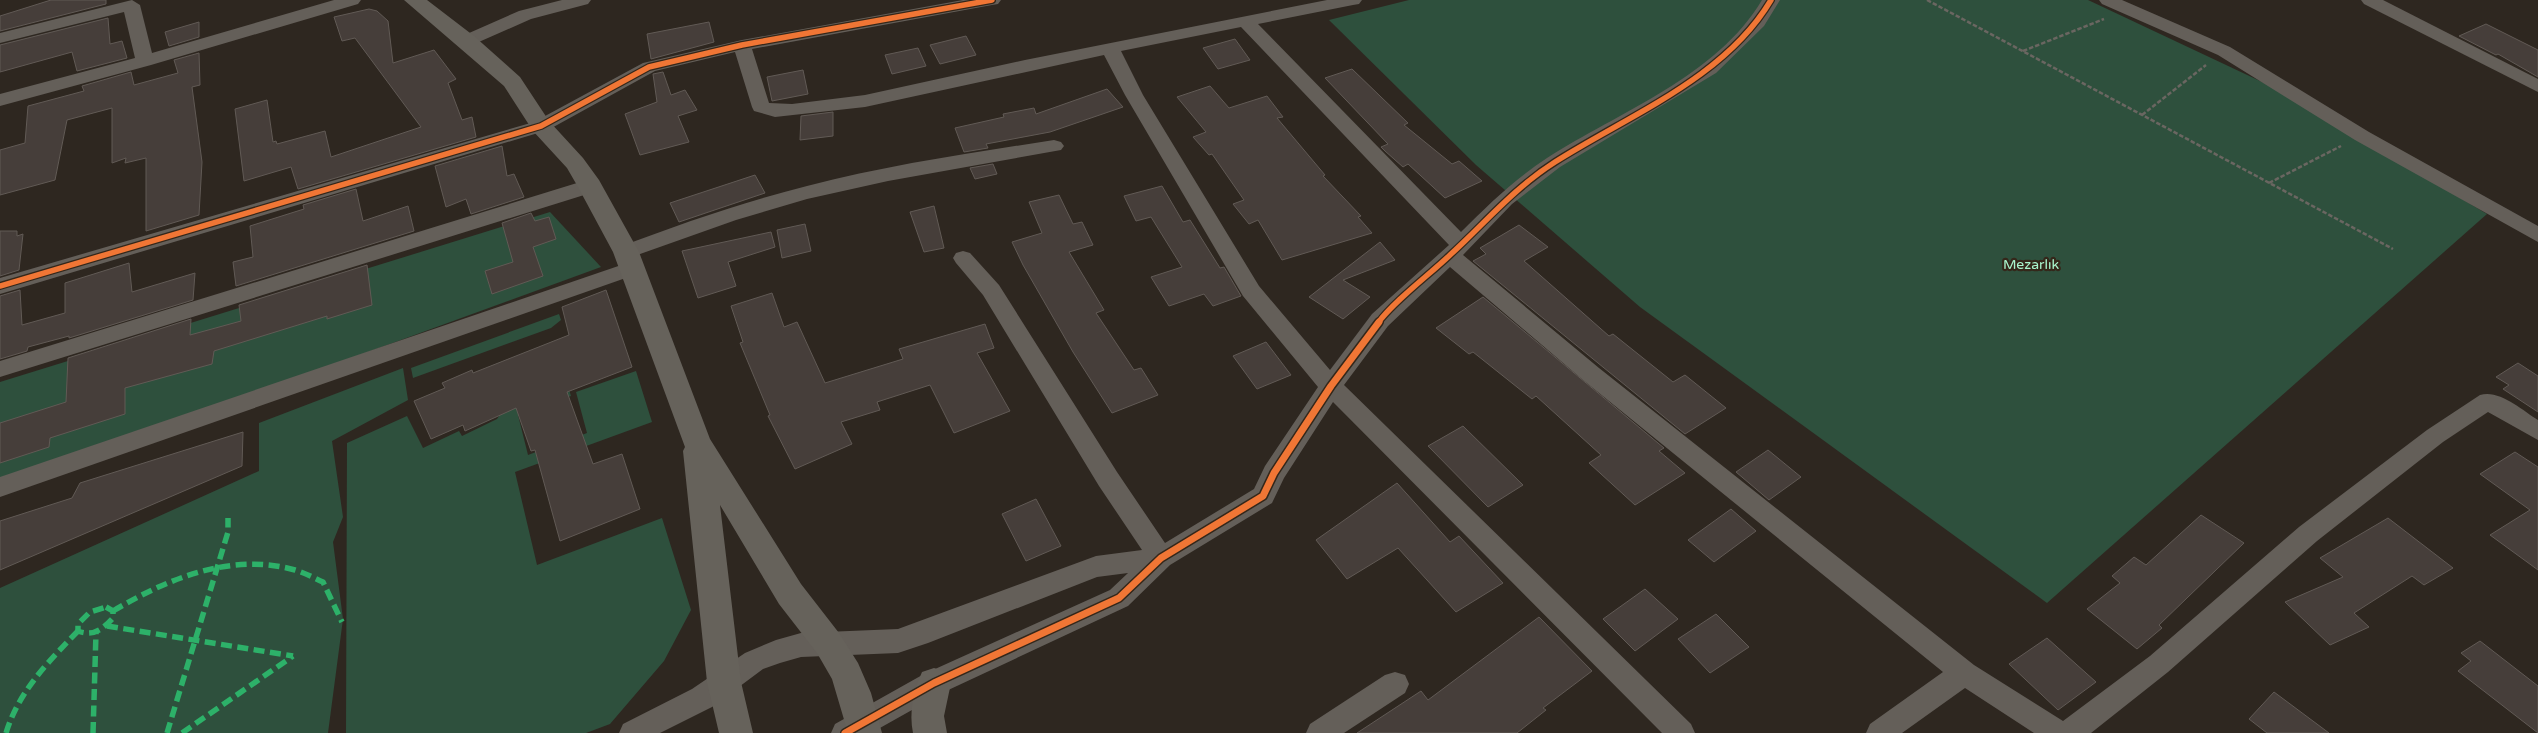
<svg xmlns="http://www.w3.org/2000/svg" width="2538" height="733" font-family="'Varela Round',sans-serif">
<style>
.green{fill:#2e503d}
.building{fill:#463e3a;stroke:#615a55}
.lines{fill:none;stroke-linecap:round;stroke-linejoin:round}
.path{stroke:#6a6661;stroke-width:2.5;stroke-dasharray:4.5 2;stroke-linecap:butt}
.street{fill:#645f59;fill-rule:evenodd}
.secondary{fill:#66625b;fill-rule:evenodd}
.quiet{stroke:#2db169;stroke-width:5.5;stroke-dasharray:11 5.5;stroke-linecap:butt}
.cycleway-far1-casing{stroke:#34271a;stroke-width:8}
.cycleway-casing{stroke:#34271a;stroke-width:10}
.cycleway-far1{stroke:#f07635;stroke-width:5.5}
.cycleway{stroke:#f07635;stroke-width:7}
.labels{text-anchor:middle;stroke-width:4.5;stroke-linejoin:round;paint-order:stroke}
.park-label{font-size:14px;fill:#a9f6ce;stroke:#34271a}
</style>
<rect width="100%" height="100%" fill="#2e2720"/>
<g class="green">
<polygon points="1409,0 2088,0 2277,89 2487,214 2047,603 1640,307 1476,165 1329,20"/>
<polygon points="550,212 601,267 121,442 0,481 0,382"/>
<polygon points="559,314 561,320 551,328 413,378 411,368"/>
<polygon points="403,368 408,400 332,441 343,517 333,542 343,619 328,733 0,733 0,588 259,471 259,423"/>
<polygon points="636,371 652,422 515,472 537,565 662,518 691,610 664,661 610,724 586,733 346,733 347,443 407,416 423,448 459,431 462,436 497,419 508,403 564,373 571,396 518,415 528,455 587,433 576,392"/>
</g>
<g class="building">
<polygon points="51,0 106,0 106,4 0,31 0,16"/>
<polygon points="369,9 377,11 388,21 393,63 434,50 456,79 448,83 462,120 472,117 476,137 298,189 291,167 244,181 235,109 267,100 273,142 276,141 277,144 325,131 331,157 421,127 355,38 342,41 334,17"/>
<polygon points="108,18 110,44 122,41 127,58 77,71 72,52 0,72 0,45"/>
<polygon points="199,22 199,37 169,46 165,32"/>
<polygon points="709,22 714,42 651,59 647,34"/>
<polygon points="2486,24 2538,50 2538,77 2498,54 2496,55 2459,36"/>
<polygon points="966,36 976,55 940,64 930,45"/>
<polygon points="1235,39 1250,60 1218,69 1203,48"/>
<polygon points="918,48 926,66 892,74 885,55"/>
<polygon points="199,53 200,85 192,87 202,162 199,215 146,231 146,158 125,163 126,158 112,163 112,108 67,120 55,180 0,195 0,150 25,143 28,106 84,91 82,86 131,72 134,85 178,73 174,60"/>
<polygon points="1352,69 1408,123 1404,125 1452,164 1459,161 1482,181 1445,198 1408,164 1403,167 1385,151 1381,147 1388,144 1325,78"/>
<polygon points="803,70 808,94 772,101 767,77"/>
<polygon points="663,72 671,95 685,90 697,110 678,116 689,142 640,155 625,114 657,102 653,74"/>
<polygon points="1210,86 1229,108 1267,96 1283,117 1277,118 1325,175 1323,176 1361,216 1358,217 1372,233 1282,260 1258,220 1249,224 1233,204 1244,200 1212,154 1209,155 1193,137 1206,132 1177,97"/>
<polygon points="1107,89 1123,107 1050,132 986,144 988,148 964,152 955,128 1004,117 1003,114 1034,108 1036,114"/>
<polygon points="833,112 833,136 800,140 801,116"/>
<polygon points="502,146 507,176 514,174 524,197 471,214 466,199 446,207 435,166"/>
<polygon points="993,164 997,174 975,179 970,168"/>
<polygon points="755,175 765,193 679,222 670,203"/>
<polygon points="1162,186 1183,222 1190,220 1220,268 1224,267 1241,296 1213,306 1204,294 1169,306 1151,277 1182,267 1151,217 1136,221 1124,196"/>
<polygon points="356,189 363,221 408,206 414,231 236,286 233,262 253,257 250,226 304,209 303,205"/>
<polygon points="1059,195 1073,224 1082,222 1093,245 1069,252 1104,310 1096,313 1134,370 1141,368 1158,395 1112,413 1073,352 1023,265 1012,242 1042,233 1029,202"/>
<polygon points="934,206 944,248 924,252 910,212"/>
<polygon points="531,213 535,221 549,217 556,239 533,247 543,276 492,294 485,271 513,262 502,223"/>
<polygon points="805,224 811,251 782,258 777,230"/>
<polygon points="1519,225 1548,247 1524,261 1609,336 1613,334 1673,382 1685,375 1726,408 1685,434 1473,261 1486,254 1480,248"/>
<polygon points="0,231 17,231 17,236 23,234 19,270 0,276"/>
<polygon points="771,232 775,247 728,262 736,286 698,298 682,251"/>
<polygon points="1380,242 1395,260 1343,280 1370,297 1343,319 1309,297"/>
<polygon points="129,263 132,292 195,273 193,300 69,338 69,336 28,347 27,351 0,359 0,296 20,290 22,325 65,313 65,283"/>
<polygon points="367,265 372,305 327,319 327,316 214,351 212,364 125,388 125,414 50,438 49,447 0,463 0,423 66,402 68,358 191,319 190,335 241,321 239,305"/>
<polygon points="606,290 632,367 567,392 593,464 622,454 640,509 560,541 535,450 531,451 516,408 465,431 463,425 431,439 414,401 445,388 442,383 472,370 473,373 569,335 562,307"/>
<polygon points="772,293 784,327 797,322 825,383 903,359 899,349 985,324 994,348 977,353 1010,411 954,433 930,385 877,402 880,410 841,422 852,444 795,469 768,416 770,415 740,343 743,342 731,306"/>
<polygon points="1483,297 1664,448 1659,451 1685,473 1635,505 1589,463 1601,455 1536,396 1532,399 1473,352 1469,354 1436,328"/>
<polygon points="1266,342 1291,375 1257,389 1233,356"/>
<polygon points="2518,363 2538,376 2538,412 2503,389 2509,385 2496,377"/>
<polygon points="1463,426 1523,485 1488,507 1428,446"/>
<polygon points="243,432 242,466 0,570 0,521 72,498 80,483"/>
<polygon points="1768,450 1801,477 1769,500 1736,472"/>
<polygon points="2515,452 2538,467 2538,570 2490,535 2530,510 2480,474"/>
<polygon points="1397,483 1450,542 1459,536 1503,583 1456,612 1398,548 1347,579 1316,540"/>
<polygon points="1036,499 1061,546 1026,561 1002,514"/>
<polygon points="1731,509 1756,531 1714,562 1688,540"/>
<polygon points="2201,515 2244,543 2159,625 2162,628 2137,649 2087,609 2120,583 2112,576 2134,557 2146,565"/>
<polygon points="2388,518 2453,568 2424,585 2412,576 2354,613 2369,627 2330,645 2285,602 2343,577 2320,558"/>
<polygon points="1645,589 1678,619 1635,651 1603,619"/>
<polygon points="1716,614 1749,647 1710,673 1678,639"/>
<polygon points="1539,617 1592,671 1543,708 1546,710 1517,733 1357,733 1421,691 1428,700"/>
<polygon points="2047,638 2096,682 2058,710 2009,664"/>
<polygon points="2480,641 2538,686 2538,733 2458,671 2471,661 2461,653"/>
<polygon points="2274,692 2329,733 2267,733 2249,719"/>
</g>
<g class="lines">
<g class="path">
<polyline points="1927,0 2393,249"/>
<polyline points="2023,51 2104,19"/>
<polyline points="2142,115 2206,65"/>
<polyline points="2269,183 2341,146"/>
</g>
<g class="street">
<polygon points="132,0 140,5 152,53 334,0 361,0 358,4 151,65 0,106 0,94 135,58 124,12 0,43 0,33"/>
<polygon points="562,0 591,0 588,4 531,19 472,45 460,45 457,41 460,37 519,11"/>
<path d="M963,0H1001L998,4L992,5L752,49L769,103L792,104L865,95L1025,60L1327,0H1362L1359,4L1353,5L1258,24L1461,232C1488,205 1515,179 1547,158C1619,112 1717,76 1762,0H1780L1764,26L1716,73L1560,167L1512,204L1463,255L1599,368L1974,665L2063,721L2150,656L2299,527L2427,430L2480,395C2499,389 2522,410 2538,420V440L2488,412L2443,442L2317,541L2168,672L2091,733H2034L1965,688L1902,733H1866L1870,724L1943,672L1583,380L1450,267L1388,326L1344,385L1691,724L1695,733H1662L1333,402L1284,478L1272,503L1170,565L1128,606L944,692L871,733H831L835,724L924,674L1110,590L1128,573L1097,577L928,643L898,653L801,657L780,663L763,669L712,707L660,733H619L623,724L692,689L745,653L776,640L801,633L898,629L1096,556L1142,550L1099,486L983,295L956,263L953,258L956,253L963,251L970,253L999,285L1117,472L1165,543L1254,489L1265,466L1318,387L1243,296L1125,95L1104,55L865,107L775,117L754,111L752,107L735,52L655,71L548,130L0,294V278L534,122L643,63L742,40ZM1241,27L1449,245L1372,314L1330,370L1259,286L1143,95L1121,51Z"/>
<polygon points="2099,0 2122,0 2230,47 2369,132 2538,226 2538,242 2355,140 2218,55 2102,4"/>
<polygon points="2361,0 2383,0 2538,79 2538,92 2364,4"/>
<path d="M1054,140L1061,142L1064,146L1061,150L888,181L807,199L736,220L626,259L619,257L616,252L619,247C680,224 743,202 807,186C888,165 971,153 1054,140Z"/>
<polygon points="590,179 597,181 600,186 597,191 0,377 0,361"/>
<polygon points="633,261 640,263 644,268 640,273 0,497 0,477"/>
<polygon points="1395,672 1405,675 1409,684 1405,693 1344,733 1306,733 1310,724 1385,675"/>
</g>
<g class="secondary">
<polygon points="404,0 427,0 474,36 520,77 549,121 583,158 599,180 639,252 710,439 801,584 839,633 858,663 871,693 882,733 848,733 832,679 817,653 779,604 720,505 741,682 753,733 719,733 707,682 683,451 685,447 613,252 578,187 567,168 533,131 504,86"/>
<path d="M934,668L946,672L951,683L944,716L947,733H913C909,712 913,692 922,672Z"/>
</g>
<g class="quiet">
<path d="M106,607L113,611V618C103,629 93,637 78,631V624L90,612Z"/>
<path d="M113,611C167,579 231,552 295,570C305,573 314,578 323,582L342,622"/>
<polyline points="107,626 293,656"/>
<path d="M6,733C19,691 48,662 78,631"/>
<polyline points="93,733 96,633"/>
<polyline points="167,733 228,532 228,518"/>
<polyline points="182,733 293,656"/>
</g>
<g class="cycleway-far1-casing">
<g id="cycleway-far1">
<polyline points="0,286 541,126 649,67 742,45 992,0"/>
<path d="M1378,323C1394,301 1429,275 1450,255C1485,223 1514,188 1555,162C1629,115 1725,78 1771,0"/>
</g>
</g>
<g class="cycleway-casing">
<polyline id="cycleway" points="845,733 934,683 1119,598 1161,558 1263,496 1274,473 1331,386 1379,322"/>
</g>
<use href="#cycleway-far1" class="cycleway-far1"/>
<use href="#cycleway" class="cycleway"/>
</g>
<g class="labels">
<g class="park-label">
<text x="2031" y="269">Mezarlık</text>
</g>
</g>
</svg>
